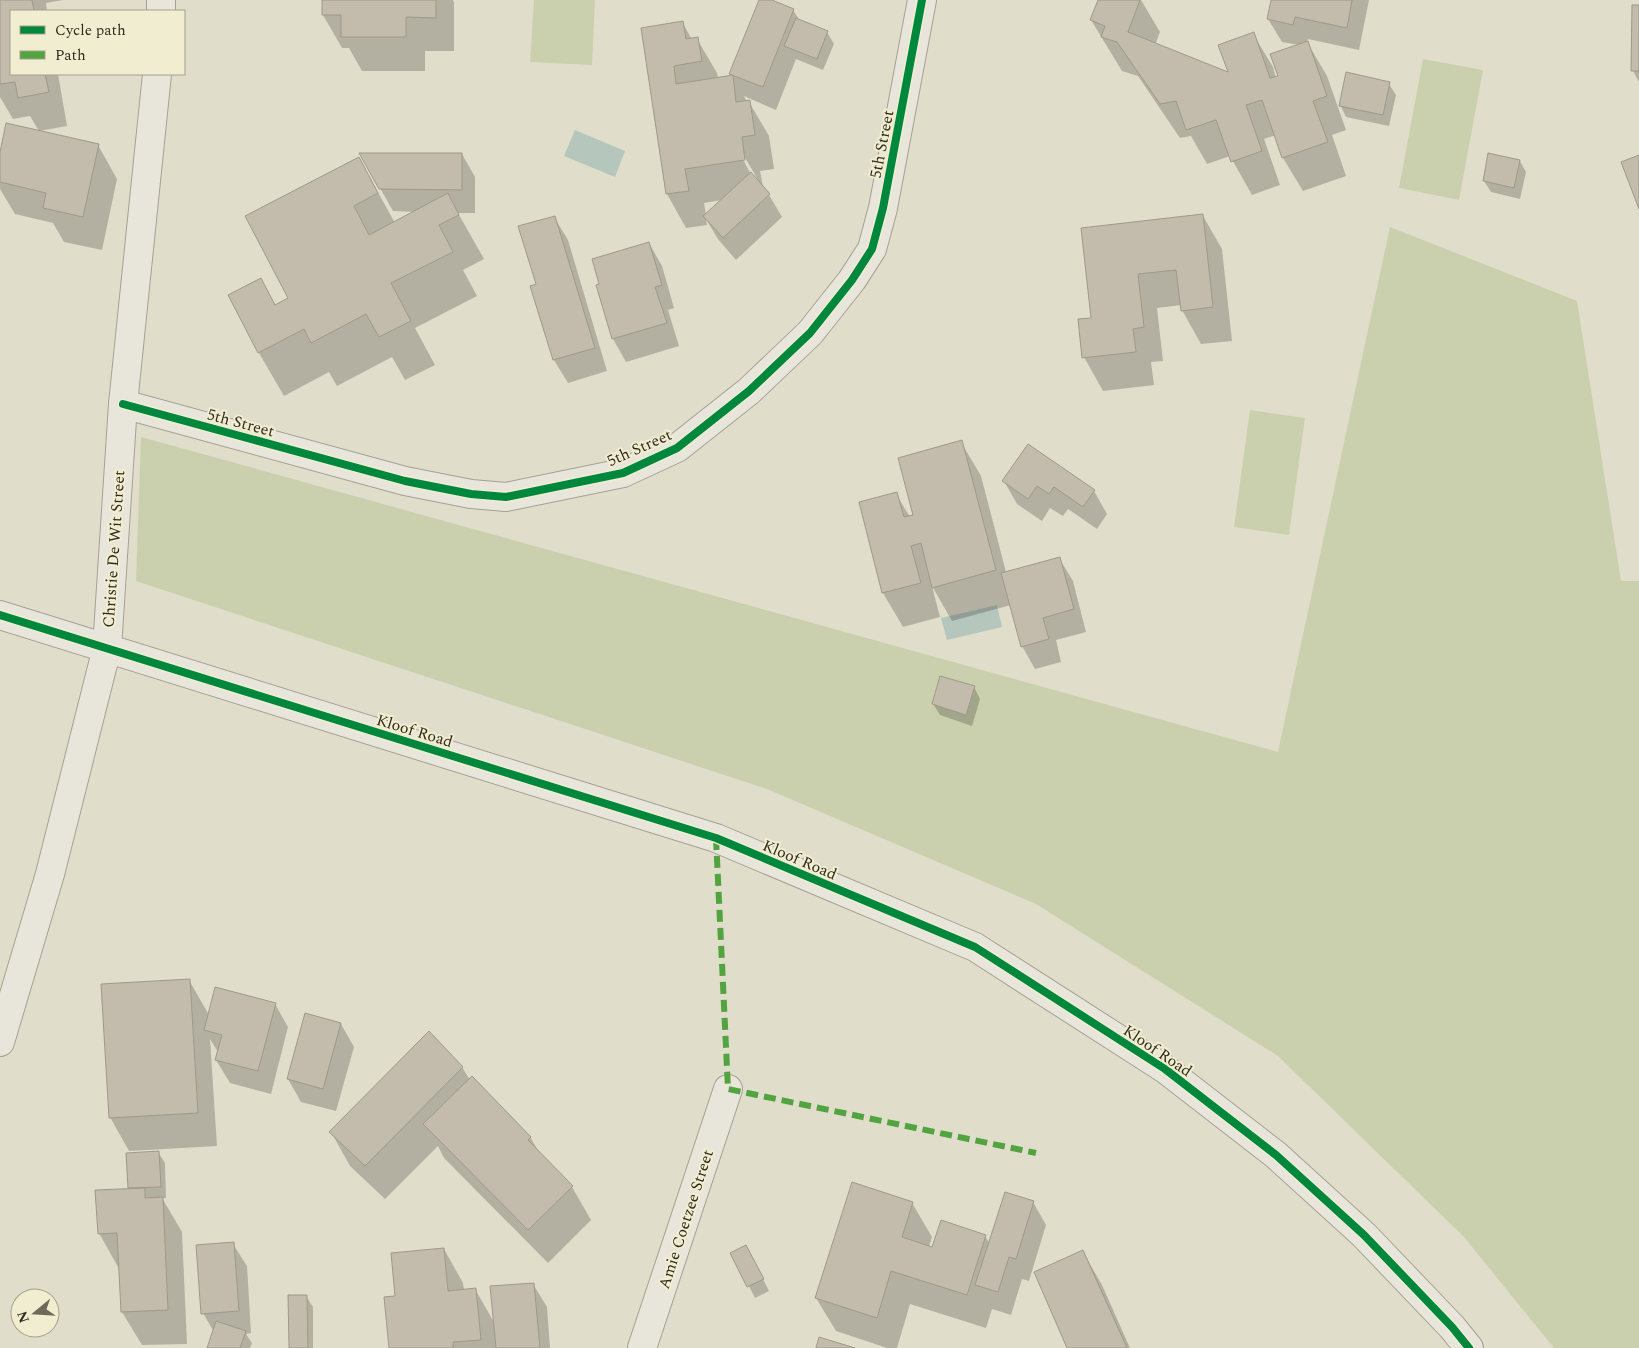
<svg xmlns="http://www.w3.org/2000/svg" width="1639" height="1348" font-family="Spectral,serif">
<style>
.green{fill:#cad0ad}
.water{fill:#b5c6bd}
.shadow{fill:#0003;fill-rule:evenodd}
.building{fill:#c3bbab;stroke:#9f998a}
.lines{fill:none;stroke-linecap:round;stroke-linejoin:round}
.minor-casing{stroke:#a5a193;stroke-width:30}
.minor{stroke:#e8e6db;stroke-width:28}
.quiet{stroke:#52a441;stroke-width:6;stroke-dasharray:12 6;stroke-linecap:butt}
.cycleway-casing{stroke:#f1edd0;stroke-width:11}
.cycleway{stroke:#00873e;stroke-width:8}
.labels{text-anchor:middle;stroke-width:4;stroke-linejoin:round;paint-order:stroke}
.street-label{font-size:16px;fill:#322a1d;stroke:#f1edd0}
</style>
<rect width="100%" height="100%" fill="#e0ddca"/>
<g class="green">
<polygon points="534,0 595,0 592,65 530,62"/>
<polygon points="1423,59 1483,70 1459,200 1399,188"/>
<polygon points="1390,227 1577,301 1621,581 1639,581 1639,1348 1554,1348 1464,1237 1278,1056 1036,904 767,789 136,581 141,437 1278,752"/>
<polygon points="1250,410 1305,418 1289,535 1234,527"/>
</g>
<g class="water">
<polygon points="575,130 625,151 615,177 564,156"/>
<polygon points="997,605 1002,627 947,640 941,618"/>
</g>
<g class="shadow">
<polygon points="0,0 63,0 46,3 47,11 11,11 11,74 58,74 67,126 39,131 30,116 13,119 0,97"/>
<polygon points="323,0 453,0 454,3 454,51 425,51 425,71 362,71 349,48 342,48 323,15"/>
<path d="M760,0H769L793,10L800,21L827,32L834,44L823,70L796,59L776,110L744,96L747,102H749L769,136L774,169L760,171L763,187L769,195L782,217L736,260L718,239L706,219L707,225L686,228L667,194L642,29L683,23L692,40L697,39L717,73L718,79L732,77L730,74ZM743,154L758,180L752,176L741,156ZM722,200L706,215L704,203Z"/>
<polygon points="1099,0 1141,0 1160,32 1155,45 1230,74 1253,34 1273,67 1276,78 1279,77 1299,45 1282,42 1268,19 1272,0 1369,0 1359,50 1308,39 1307,42 1327,76 1346,130 1332,135 1346,176 1303,191 1283,158 1276,135 1264,139 1280,185 1252,195 1230,156 1207,164 1191,136 1180,138 1138,76 1122,71 1091,20"/>
<polygon points="1639,6 1639,82 1633,71"/>
<polygon points="1389,84 1396,95 1389,126 1346,117 1340,105"/>
<polygon points="98,145 117,179 102,250 64,242 53,223 15,214 0,189 0,158"/>
<polygon points="462,154 475,177 475,213 458,213 484,259 463,270 477,296 415,328 435,365 405,380 392,357 337,386 329,372 284,396 259,353 229,296 261,280 276,306 289,299 359,158 395,223 416,212 393,211 380,188"/>
<polygon points="1520,161 1526,172 1520,199 1491,192 1484,181"/>
<polygon points="1203,216 1222,249 1232,341 1201,344 1182,310 1181,305 1157,308 1163,361 1151,362 1154,385 1103,391 1084,357 1093,319 1082,229"/>
<polygon points="554,217 568,240 607,371 568,383 554,360 532,287 537,285"/>
<polygon points="649,243 662,266 674,308 668,310 679,346 626,362 613,339 597,286"/>
<polygon points="961,442 981,476 1006,572 1059,558 1073,581 1086,632 1056,640 1061,662 1035,669 1022,646 1011,605 952,621 932,586 940,617 903,627 883,593 860,503 896,494 910,517 914,516"/>
<polygon points="1004,481 1094,491 1107,514 1097,529 1068,509 1063,516 1050,508 1042,521 1017,504"/>
<polygon points="974,687 980,699 972,726 940,715 933,704"/>
<polygon points="189,980 209,1015 275,1004 288,1027 271,1094 230,1083 216,1060 218,1052 210,1039 217,1146 129,1151 110,1117"/>
<polygon points="306,1015 341,1024 354,1047 336,1111 301,1102 288,1079"/>
<polygon points="462,1067 470,1080 530,1137 539,1152 572,1187 591,1220 548,1263 444,1158 438,1146 385,1199 350,1166 331,1132"/>
<polygon points="158,1152 165,1163 166,1198 162,1198 182,1232 187,1344 142,1345 122,1312 120,1267 118,1267 99,1233 131,1190 129,1188"/>
<polygon points="1033,1202 1046,1225 1029,1281 1022,1279 1011,1315 992,1309 986,1328 910,1304 897,1348 887,1348 836,1331 816,1298 912,1203 932,1237 929,1247 933,1248 985,1236 990,1244"/>
<polygon points="233,1244 247,1266 251,1333 246,1334 252,1343 250,1348 208,1348 214,1332 203,1313"/>
<polygon points="444,1249 463,1283 464,1290 475,1289 495,1324 533,1284 547,1307 550,1348 390,1348 397,1298"/>
<polygon points="1083,1252 1102,1285 1130,1348 1069,1348"/>
<polygon points="732,1253 752,1257 769,1291 755,1298"/>
<polygon points="306,1296 313,1307 313,1348 290,1348"/>
</g>
<g class="building">
<polygon points="0,0 32,0 34,11 11,11 11,74 45,74 49,92 18,98 15,82 0,84"/>
<polygon points="322,0 436,0 436,18 406,17 406,37 341,37 341,15 322,15"/>
<polygon points="759,0 772,0 794,9 763,87 729,74"/>
<polygon points="1098,0 1140,0 1128,32 1228,72 1218,45 1254,32 1270,78 1278,76 1270,54 1308,41 1327,96 1313,101 1328,142 1282,158 1262,100 1246,105 1262,151 1231,162 1216,120 1186,130 1176,101 1160,104 1117,42 1101,37 1105,26 1090,20"/>
<polygon points="1271,0 1352,0 1347,28 1295,17 1293,25 1267,19"/>
<polygon points="1632,5 1639,5 1639,71 1631,71"/>
<polygon points="796,18 828,31 817,59 784,46"/>
<polygon points="683,21 686,39 698,37 702,61 674,66 676,84 733,75 736,102 750,100 755,135 742,137 745,160 685,169 689,191 666,194 641,28"/>
<polygon points="1346,72 1390,82 1383,115 1339,106"/>
<polygon points="6,123 99,144 83,217 43,208 46,193 0,182 0,152"/>
<polygon points="359,153 462,153 462,190 379,189"/>
<polygon points="1488,153 1520,160 1514,188 1483,181"/>
<polygon points="1639,155 1639,209 1621,162"/>
<polygon points="359,157 378,193 354,206 369,235 448,193 459,215 439,225 453,252 391,283 411,321 379,337 366,314 311,343 304,329 258,353 228,295 261,278 275,305 288,298 245,216"/>
<polygon points="751,172 770,194 723,238 703,216"/>
<polygon points="1203,214 1213,307 1181,311 1176,270 1138,274 1144,327 1133,329 1136,352 1082,358 1078,319 1091,318 1081,228"/>
<polygon points="555,216 595,348 553,360 530,286 536,284 518,226"/>
<polygon points="649,242 662,285 655,287 667,323 612,339 596,285 599,284 592,259"/>
<polygon points="962,440 996,570 932,588 921,543 911,546 921,583 882,593 859,502 897,492 904,517 913,515 898,458"/>
<polygon points="1028,444 1095,490 1083,507 1054,487 1049,494 1037,486 1028,499 1002,481"/>
<polygon points="1060,557 1074,609 1043,618 1049,639 1021,647 1001,573"/>
<polygon points="940,676 975,686 966,715 932,704"/>
<polygon points="190,979 198,1113 109,1118 101,984"/>
<polygon points="215,987 276,1003 258,1071 215,1060 222,1035 204,1030"/>
<polygon points="305,1013 341,1023 323,1089 287,1079"/>
<polygon points="429,1031 463,1067 365,1166 329,1132"/>
<polygon points="472,1076 531,1137 528,1140 573,1186 528,1230 423,1124"/>
<polygon points="159,1151 161,1187 128,1188 126,1153"/>
<polygon points="852,1182 913,1202 902,1237 932,1247 941,1220 986,1235 967,1295 891,1271 877,1318 815,1298"/>
<polygon points="145,1188 145,1198 163,1197 168,1310 121,1312 117,1233 98,1234 95,1190"/>
<polygon points="1005,1192 1034,1201 1016,1259 1009,1257 998,1292 975,1285"/>
<polygon points="234,1242 239,1311 201,1314 196,1245"/>
<polygon points="746,1245 764,1279 747,1287 730,1253"/>
<polygon points="444,1248 448,1291 476,1288 481,1340 453,1342 453,1348 389,1348 384,1297 395,1296 391,1253"/>
<polygon points="1083,1250 1127,1348 1067,1348 1034,1272"/>
<polygon points="534,1283 540,1348 496,1348 490,1286"/>
<polygon points="288,1295 307,1295 308,1348 289,1348"/>
<polygon points="216,1321 246,1331 240,1348 207,1348"/>
<polygon points="819,1337 855,1348 816,1348"/>
</g>
<g class="lines">
<g class="minor-casing">
<g id="minor">
<polyline points="161,11 161,0"/>
<polyline points="123,404 405,481 471,494 506,497 623,473 677,448 749,391 810,333 852,280 872,249 883,208 922,0"/>
<polyline points="0,615 716,838 975,947 1165,1069 1276,1155 1364,1235 1452,1327 1469,1348"/>
<polyline points="0,1042 50,874 107,648 123,404 157,74"/>
<polyline points="642,1348 728,1089"/>
</g>
</g>
<use href="#minor" class="minor"/>
<polyline class="quiet" points="716,838 728,1089 1036,1153"/>
<g class="cycleway-casing">
<g id="cycleway">
<polyline points="123,404 405,481 471,494 506,497 623,473 677,448 749,391 810,333 852,280 872,249 883,208 922,0"/>
<polyline points="0,615 716,838 975,947 1165,1069 1276,1155 1364,1235 1452,1327 1469,1348"/>
</g>
</g>
<use href="#cycleway" class="cycleway"/>
</g>
<g class="labels">
<g class="street-label">
<text transform="translate(881 144) rotate(-79)" y="6">5th Street</text>
<text transform="translate(241 422) rotate(15)" y="6">5th Street</text>
<text transform="translate(639 447) rotate(-24)" y="6">5th Street</text>
<text transform="translate(113 549) rotate(-86)" y="6">Christie De Wit Street</text>
<text transform="translate(415 730) rotate(17)" y="6">Kloof Road</text>
<text transform="translate(800 859) rotate(23)" y="6">Kloof Road</text>
<text transform="translate(1158 1050) rotate(34)" y="6">Kloof Road</text>
<text transform="translate(685 1219) rotate(-72)" y="6">Amie Coetzee Street</text>
</g>
</g>
<rect x="10" y="10" width="175" height="65" fill="#f1edd0" stroke="#a59f88"/>
<rect x="20" y="26" width="25" height="8" fill="#00873e" stroke="#a59f88"/>
<text x="55" y="35" font-size="15" fill="#322a1d">Cycle path</text>
<rect x="20" y="51" width="25" height="8" fill="#52a441" stroke="#a59f88"/>
<text x="55" y="60" font-size="15" fill="#322a1d">Path</text>
<g transform="translate(35 1313) rotate(252)"><circle r="24" fill="#f1edd0" stroke="#a59f88"/>
<path d="M0-4L9 19L0 12L-9 19Z" fill="#6f695a"/>
<text y="-8" font-size="14" font-weight="bold" text-anchor="middle" fill="#322a1d">N</text>
</g>
</svg>
